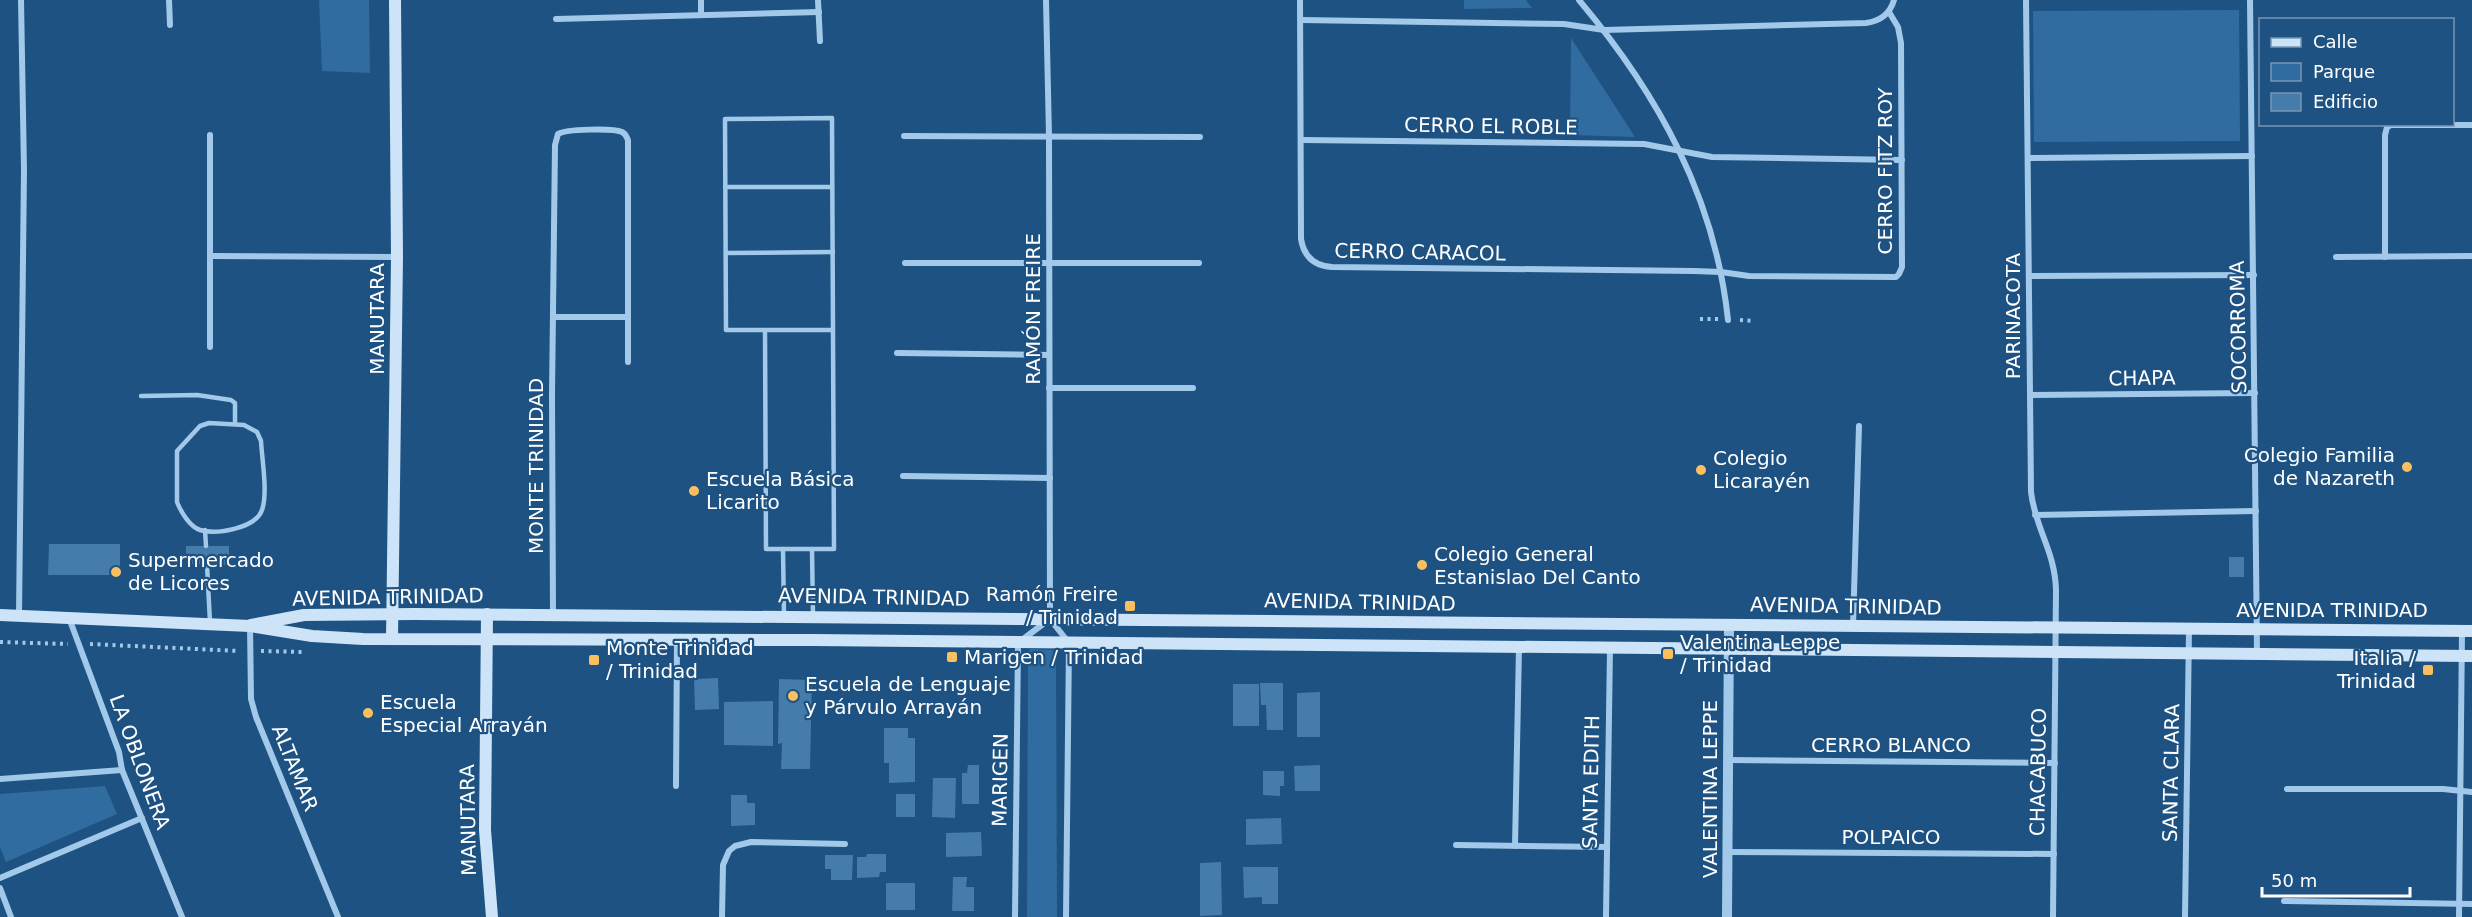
<svg xmlns="http://www.w3.org/2000/svg" width="2472" height="917" font-family="'DejaVu Sans',sans-serif">
<style>
.green{fill:#306ca0}
.building{fill:#457cab}
.lines{fill:none;stroke-linecap:round;stroke-linejoin:round}
.path{stroke:#a2c9ea;stroke-width:4;stroke-dasharray:3 4.5;stroke-linecap:butt}
.service{stroke:#a2c9ea;stroke-width:4.5}
.minor{stroke:#a2c9ea;stroke-width:6}
.tertiary{stroke:#a2c9ea;stroke-width:10}
.secondary{stroke:#cde3f7;stroke-width:12}
.poi-dot{fill:#fac060;stroke:#1d5282;stroke-width:2}
.labels{text-anchor:middle;stroke-width:4.5;stroke-linejoin:round;paint-order:stroke}
.street-label{font-size:20px;fill:#fff;stroke:#1d5282}
.poi-label{font-size:20px;fill:#fff;stroke:#1d5282;text-anchor:start}
</style>
<rect width="100%" height="100%" fill="#1d5282"/>
<g class="green">
<polygon points="319,0 369,0 370,73 322,71"/>
<polygon points="1464,0 1526,0 1532,8 1464,9"/>
<polygon points="2239,10 2240,141 2034,142 2033,11"/>
<polygon points="1571,38 1635,137 1570,135"/>
<polygon points="1030,649 1052,650 1056,653 1057,917 1027,917 1028,653"/>
<polygon points="105,786 117,814 6,862 0,847 0,794"/>
</g>
<g class="building">
<polygon points="49,544 120,544 120,575 48,575"/>
<polygon points="186,546 229,546 229,565 186,564"/>
<rect x="2229" y="557" width="15" height="20"/>
<polygon points="718,678 719,709 695,710 694,679"/>
<polygon points="779,679 812,680 810,769 781,769 782,743 778,744"/>
<polygon points="1260,683 1283,683 1283,730 1267,730 1266,705 1261,705"/>
<rect x="1233" y="684" width="26" height="42"/>
<polygon points="1320,692 1320,737 1297,737 1297,693"/>
<polygon points="773,701 773,746 724,745 724,702"/>
<polygon points="884,728 908,728 908,738 915,738 915,782 889,783 889,763 884,763"/>
<polygon points="968,765 979,765 979,804 962,804 962,773 967,773"/>
<polygon points="1320,765 1320,791 1295,791 1294,766"/>
<polygon points="1263,771 1284,771 1284,786 1280,786 1280,796 1263,795"/>
<polygon points="933,778 956,778 955,818 932,817"/>
<rect x="896" y="794" width="19" height="23"/>
<polygon points="731,795 747,795 747,803 755,803 755,825 731,826"/>
<polygon points="1281,818 1282,844 1246,845 1246,819"/>
<polygon points="981,832 982,856 946,857 946,833"/>
<polygon points="867,854 886,854 886,872 880,872 879,877 857,878 857,857 866,857"/>
<polygon points="825,855 853,855 852,880 831,880 831,869 825,869"/>
<polygon points="1221,862 1222,915 1200,916 1200,863"/>
<polygon points="1243,867 1278,867 1278,904 1262,904 1262,897 1244,898"/>
<polygon points="953,877 967,877 966,887 974,887 974,911 952,911"/>
<rect x="886" y="883" width="29" height="27"/>
</g>
<g class="lines">
<g class="path">
<polyline points="1700,319 1718,319"/>
<polyline points="1740,320 1753,321"/>
<polyline points="0,642 68,644"/>
<polyline points="90,644 239,651"/>
<polyline points="261,651 302,652"/>
</g>
<g class="service">
<polyline points="725,187 832,187"/>
<polyline points="726,253 833,252"/>
<polyline points="765,330 766,549 834,549 832,118 725,119 726,330 833,330"/>
<polyline points="141,396 197,395 231,400 235,403 235,424"/>
<path d="M209,423L244,425L257,432L261,441C262,460 268,493 262,510C256,528 217,535 200,530C190,527 181,512 177,502V451L200,426Z"/>
<polyline points="205,530 206,546"/>
<polyline points="783,549 784,616"/>
<polyline points="812,549 813,616"/>
<polyline points="207,565 210,622"/>
</g>
<g class="minor">
<polyline points="169,0 170,25"/>
<polyline points="701,0 701,15"/>
<polyline points="818,0 820,41"/>
<polyline points="1046,0 1049,136 1050,619 1069,643 1066,917"/>
<path d="M1300,0L1301,239C1304,257 1314,266 1332,267L1694,271L1721,272L1749,276L1896,277L1899,274L1902,267L1901,43L1898,27L1889,12"/>
<path d="M1579,0C1658,94 1715,197 1728,320"/>
<path d="M2026,0L2031,492C2035,528 2055,551 2056,590L2053,917"/>
<polyline points="2250,0 2257,653"/>
<polyline points="556,19 819,12"/>
<path d="M1301,20L1564,24L1604,30L1866,23C1881,21 1890,14 1894,0"/>
<polyline points="210,135 210,347"/>
<polyline points="904,136 1200,137"/>
<polyline points="1302,140 1644,144 1712,157 1902,160"/>
<polyline points="2028,158 2252,156"/>
<polyline points="210,256 396,257"/>
<polyline points="2336,257 2472,256"/>
<polyline points="2385,257 2385,135 2387,127 2391,125 2472,125"/>
<polyline points="905,263 1199,263"/>
<polyline points="2029,276 2254,275"/>
<polyline points="553,317 628,317"/>
<polyline points="897,353 1049,355"/>
<polyline points="1049,388 1193,388"/>
<polyline points="2030,395 2255,393"/>
<polyline points="903,476 1050,478"/>
<polyline points="2035,515 2256,511"/>
<path d="M553,615L552,395L555,145L558,134C566,129 613,128 622,132C626,134 626,136 628,140V362"/>
<polyline points="19,616 24,170 21,0"/>
<polyline points="69,618 119,752 122,770 182,917"/>
<polyline points="250,626 251,699 256,717 338,917"/>
<polyline points="1853,626 1859,426"/>
<polyline points="1728,760 2055,763"/>
<polyline points="0,779 122,770"/>
<polyline points="676,786 677,639"/>
<polyline points="2287,789 2443,789 2472,792"/>
<polyline points="1456,845 1607,847"/>
<polyline points="1515,846 1519,647"/>
<polyline points="1727,852 2054,854"/>
<polyline points="0,878 142,818"/>
<polyline points="0,888 11,917"/>
<polyline points="2284,901 2472,904"/>
<polyline points="722,917 723,865 729,851 735,846 751,842 845,844"/>
<polyline points="1015,917 1018,643 1047,621"/>
<polyline points="1606,917 1610,648"/>
<polyline points="2185,917 2189,629"/>
<polyline points="2459,917 2462,631"/>
</g>
<polyline class="tertiary" points="1727,917 1729,625"/>
<g class="secondary">
<polyline points="487,614 485,830 492,917"/>
<polyline points="0,615 250,626 312,636 363,639 813,640 2472,656"/>
<polyline points="251,625 304,615 415,614 2472,631"/>
<polyline points="392,639 397,257 395,0"/>
</g>
</g>
<g class="poi-dot">
<circle cx="2407" cy="467" r="6"/>
<circle cx="1701" cy="470" r="6"/>
<circle cx="694" cy="491" r="6"/>
<circle cx="1422" cy="565" r="6"/>
<circle cx="116" cy="572" r="6"/>
<rect x="1124" y="600" width="12" height="12" rx="3"/>
<rect x="1662" y="648" width="12" height="12" rx="3"/>
<rect x="946" y="651" width="12" height="12" rx="3"/>
<rect x="588" y="654" width="12" height="12" rx="3"/>
<rect x="2422" y="664" width="12" height="12" rx="3"/>
<circle cx="793" cy="696" r="6"/>
<circle cx="368" cy="713" r="6"/>
</g>
<g class="labels">
<g class="street-label">
<text transform="translate(1491 126) rotate(1)" y="7">CERRO EL ROBLE</text>
<text transform="translate(1885 171) rotate(-90)" y="7">CERRO FITZ ROY</text>
<text transform="translate(1420 252) rotate(1)" y="7">CERRO CARACOL</text>
<text transform="translate(1033 309) rotate(-90)" y="7">RAMÓN FREIRE</text>
<text transform="translate(2013 316) rotate(-90)" y="7">PARINACOTA</text>
<text transform="translate(377 319) rotate(-90)" y="7">MANUTARA</text>
<text transform="translate(2238 327) rotate(-91)" y="7">SOCORROMA</text>
<text transform="translate(2142 378) rotate(-1)" y="7">CHAPA</text>
<text transform="translate(536 466) rotate(-90)" y="7">MONTE TRINIDAD</text>
<text transform="translate(388 597) rotate(-1)" y="7">AVENIDA TRINIDAD</text>
<text transform="translate(874 597) rotate(1)" y="7">AVENIDA TRINIDAD</text>
<text transform="translate(1360 602) rotate(1)" y="7">AVENIDA TRINIDAD</text>
<text transform="translate(1846 606) rotate(1)" y="7">AVENIDA TRINIDAD</text>
<text x="2332" y="617">AVENIDA TRINIDAD</text>
<text x="1891" y="752">CERRO BLANCO</text>
<text transform="translate(140 762) rotate(70)" y="7">LA OBLONERA</text>
<text transform="translate(295 768) rotate(68)" y="7">ALTAMAR</text>
<text transform="translate(2038 772) rotate(-89)" y="7">CHACABUCO</text>
<text transform="translate(2171 773) rotate(-89)" y="7">SANTA CLARA</text>
<text transform="translate(1000 780) rotate(-89)" y="7">MARIGEN</text>
<text transform="translate(1591 782) rotate(-89)" y="7">SANTA EDITH</text>
<text transform="translate(1710 789) rotate(-90)" y="7">VALENTINA LEPPE</text>
<text transform="translate(468 820) rotate(-91)" y="7">MANUTARA</text>
<text x="1891" y="844">POLPAICO</text>
</g>
<g class="poi-label">
<text x="2395" y="462" text-anchor="end">Colegio Familia<tspan x="2395" dy="23">de Nazareth</tspan></text>
<text x="1713" y="465">Colegio<tspan x="1713" dy="23">Licarayén</tspan></text>
<text x="706" y="486">Escuela Básica<tspan x="706" dy="23">Licarito</tspan></text>
<text x="1434" y="561">Colegio General<tspan x="1434" dy="23">Estanislao Del Canto</tspan></text>
<text x="128" y="567">Supermercado<tspan x="128" dy="23">de Licores</tspan></text>
<text x="1118" y="601" text-anchor="end">Ramón Freire<tspan x="1118" dy="23">/ Trinidad</tspan></text>
<text x="1680" y="649">Valentina Leppe<tspan x="1680" dy="23">/ Trinidad</tspan></text>
<text x="606" y="655">Monte Trinidad<tspan x="606" dy="23">/ Trinidad</tspan></text>
<text x="964" y="664">Marigen / Trinidad</text>
<text x="2416" y="665" text-anchor="end">Italia /<tspan x="2416" dy="23">Trinidad</tspan></text>
<text x="805" y="691">Escuela de Lenguaje<tspan x="805" dy="23">y Párvulo Arrayán</tspan></text>
<text x="380" y="709">Escuela<tspan x="380" dy="23">Especial Arrayán</tspan></text>
</g>
</g>
<rect x="2259" y="18" width="195" height="108" fill="#1d5282" stroke="#7797b4" stroke-width="1.5"/>
<rect x="2271" y="38" width="30" height="9" fill="#cde3f7" stroke="#7797b4" stroke-width="1.5"/>
<text x="2313" y="48" font-size="18" fill="#ffffff">Calle</text>
<rect x="2271" y="63" width="30" height="18" fill="#306ca0" stroke="#7797b4" stroke-width="1.5"/>
<text x="2313" y="78" font-size="18" fill="#ffffff">Parque</text>
<rect x="2271" y="93" width="30" height="18" fill="#457cab" stroke="#7797b4" stroke-width="1.5"/>
<text x="2313" y="108" font-size="18" fill="#ffffff">Edificio</text>
<path d="M2262 887v9h148v-9" fill="none" stroke="#ffffff" stroke-width="3"/>
<text x="2271" y="887" font-size="18" fill="#ffffff" stroke="#1d5282" stroke-width="4.5" paint-order="stroke">50 m</text>
</svg>
